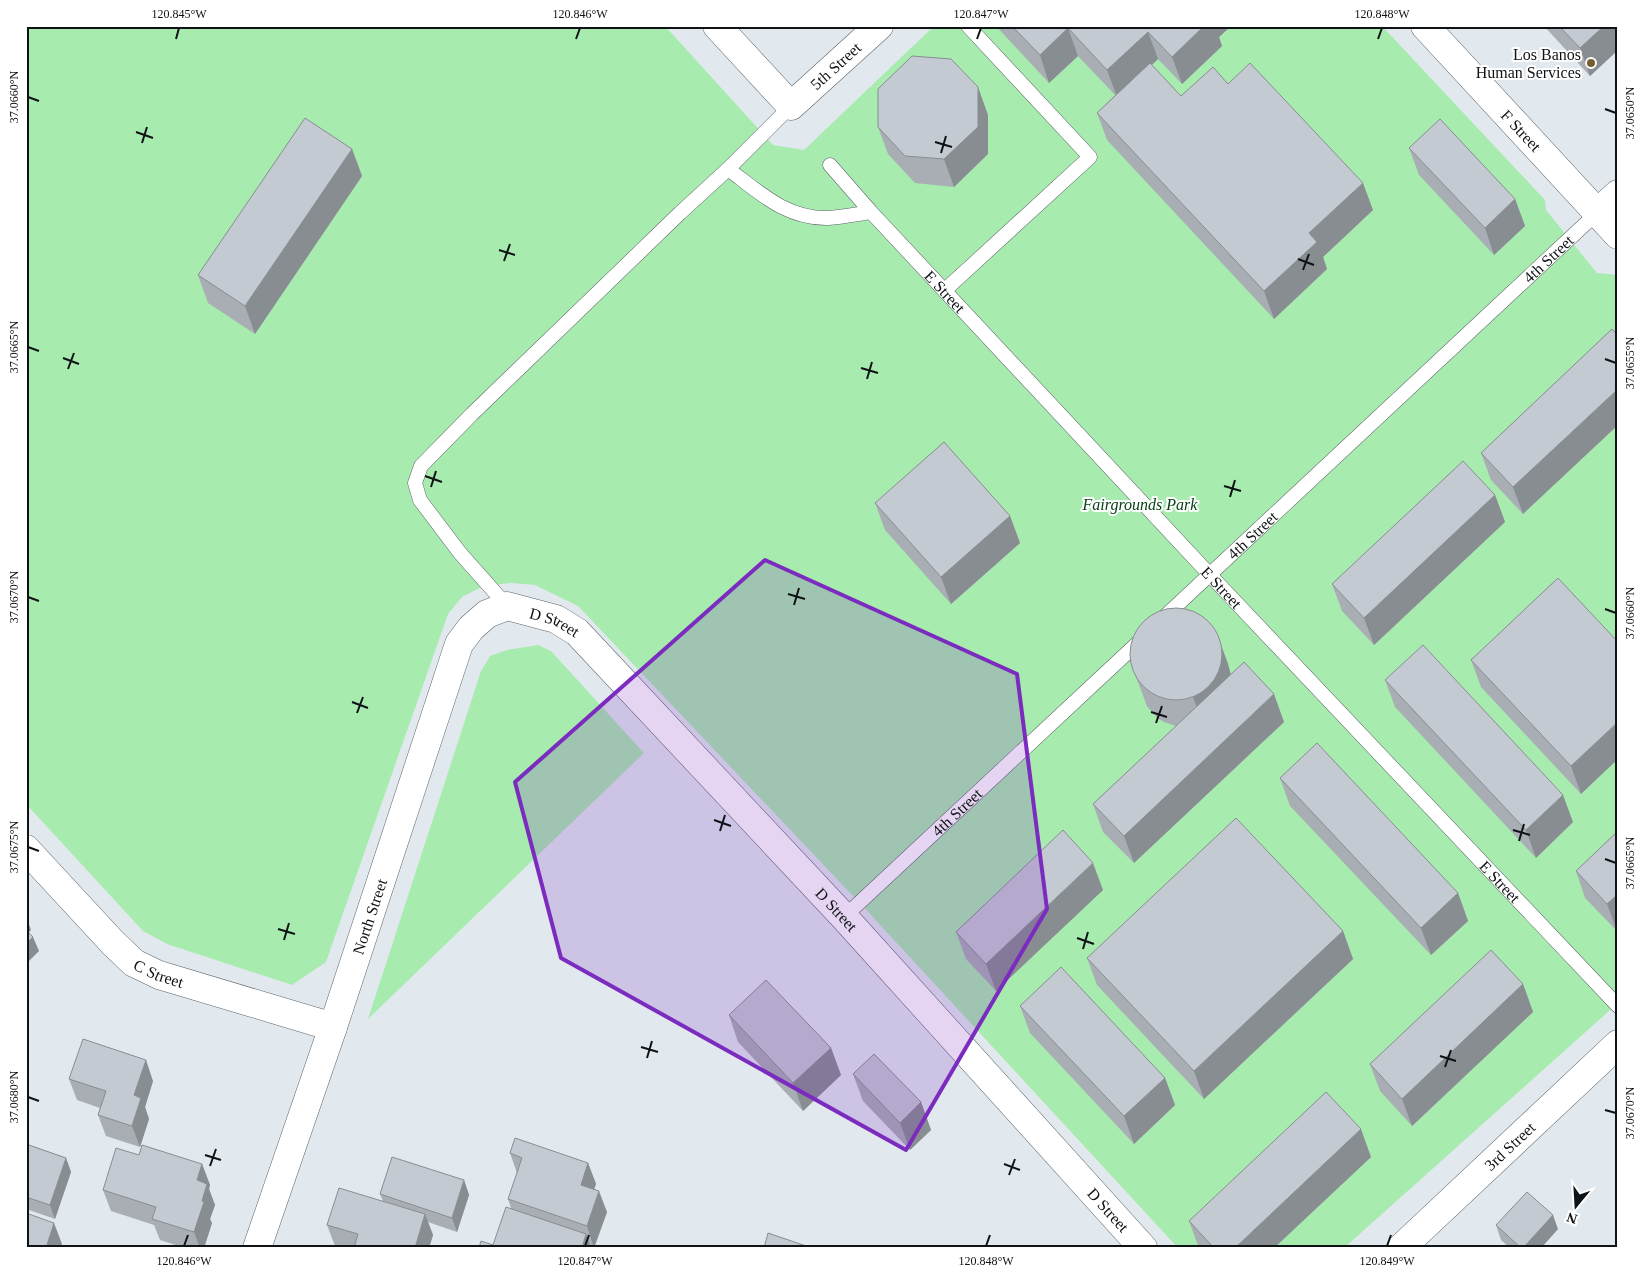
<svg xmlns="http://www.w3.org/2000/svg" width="1644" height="1274" font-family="Georgia,serif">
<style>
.green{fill:#a8ebaf}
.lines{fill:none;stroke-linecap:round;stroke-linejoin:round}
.service-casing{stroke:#5d6469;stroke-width:15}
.minor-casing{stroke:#5d6469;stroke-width:29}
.service{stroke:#fff;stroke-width:14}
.minor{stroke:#fff;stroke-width:28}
.wall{fill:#a8aeb4}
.shaded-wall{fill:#888d92}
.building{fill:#c3cad1;stroke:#888d92}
.marked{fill:#7b2cbf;fill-opacity:0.2;stroke:#7b2cbf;stroke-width:4;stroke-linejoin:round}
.ticks{fill:none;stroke:#101315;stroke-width:2}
.poi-dot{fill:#755d2e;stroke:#fff;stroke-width:2}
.labels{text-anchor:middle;stroke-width:4;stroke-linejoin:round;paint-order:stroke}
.poi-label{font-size:16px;fill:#101315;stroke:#fff;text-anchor:end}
.street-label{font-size:16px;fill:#101315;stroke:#fff}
.park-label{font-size:16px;font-style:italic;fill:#064217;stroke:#fff}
.neatline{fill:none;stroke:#101315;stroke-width:2}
.ticks-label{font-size:12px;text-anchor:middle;fill:#101315}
</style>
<rect width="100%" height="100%" fill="#e1e9ef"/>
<g class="green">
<polygon points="26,26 665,26 773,145 804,150 934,26 1382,26 1545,200 1546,210 1597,273 1618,275 1618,1003 1344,1248 1178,1248 871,915 578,606 535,585 511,583 484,586 462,597 448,614 326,962 292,985 167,944 143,931 26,804"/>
<polygon points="538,645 551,651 644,753 368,1019 481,671 490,656 507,650"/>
</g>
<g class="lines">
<g class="service-casing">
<g id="service">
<path id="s1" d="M830,165L871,212L1210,575L1618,1006"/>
<path d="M728,169C759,192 786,219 828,218C842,217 857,214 871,212"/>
<polyline points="945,290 1090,157 968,26"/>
<polyline points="507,606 460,553 420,500 415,483 421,466 472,414 680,213 728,169 791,106"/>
<path id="s2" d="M1160,621L1597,213"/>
<path id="s3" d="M844,917L1143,638"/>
</g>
</g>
<g class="minor-casing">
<g id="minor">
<path id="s4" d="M717,26L791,106L879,26"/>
<path id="s5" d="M1425,26L1618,235"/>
<polyline points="1597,213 1618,194"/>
<path id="s6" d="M26,849L113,943L134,963L159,975L333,1027"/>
<path id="s7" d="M257,1248L333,1027L459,644L471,628L487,614L507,606L556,619L577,632L844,917L1143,1248"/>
<path id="s8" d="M1401,1248L1618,1044"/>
</g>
</g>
<use href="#service" class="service"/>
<use href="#minor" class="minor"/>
</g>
<g class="wall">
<polygon points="996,26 1231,26 1219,37 1222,46 1182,84 1158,59 1152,65 1181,96 1228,84 1373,210 1323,257 1327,269 1274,319 1107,140 1097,113 1115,95 1078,56 1049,83"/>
<polygon points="1544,26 1618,26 1618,50 1590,76"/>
<polygon points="988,115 988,154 954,187 915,183 888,154 878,127"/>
<polygon points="1409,148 1515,199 1525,226 1494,255 1419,175"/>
<polygon points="352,149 362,176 255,334 208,303 198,275"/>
<polygon points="1612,329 1523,514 1491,480 1481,453"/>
<polygon points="1495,495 1505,522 1374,645 1342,611 1332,584"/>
<polygon points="875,503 1010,516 1020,543 951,604 885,530"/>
<polygon points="1558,578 1581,794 1481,687 1471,660"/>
<polygon points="1218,637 1228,664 1231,675 1284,722 1134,863 1103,832 1093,804 1176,726 1164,722 1157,718 1147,706 1131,664"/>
<polygon points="1385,680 1573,822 1536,858 1395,707"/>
<polygon points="1280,778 1458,893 1468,921 1431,955 1290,806"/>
<polygon points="1618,831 1618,930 1617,931 1585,898 1576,871"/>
<polygon points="1103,890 996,991 966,959 956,932"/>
<polygon points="1343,931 1353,959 1204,1099 1097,985 1087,958"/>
<polygon points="1523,984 1533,1012 1412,1126 1380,1091 1370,1064"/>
<polygon points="1020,1006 1165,1078 1175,1105 1134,1144 1030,1033"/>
<polygon points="729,1015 831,1048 841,1075 803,1111 738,1042"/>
<polygon points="853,1074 921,1102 931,1130 910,1150 863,1101"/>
<polygon points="69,1079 153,1081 145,1107 149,1119 140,1147 106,1136 98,1115 100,1108 77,1100"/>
<polygon points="26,1144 66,1158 71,1172 55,1219 26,1209"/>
<polygon points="510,1153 588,1163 596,1184 594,1189 607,1212 594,1248 591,1246 591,1248 479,1248 493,1245 511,1208 508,1199 517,1173"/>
<polygon points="139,1155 202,1164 210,1185 209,1189 215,1205 210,1219 212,1223 204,1248 185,1248 160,1240 154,1225 111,1211 103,1190"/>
<polygon points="1371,1157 1274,1248 1199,1248 1189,1221"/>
<polygon points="464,1180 469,1195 457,1232 428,1222 433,1235 429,1248 340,1248 335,1246 327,1225 383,1201 380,1194"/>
<polygon points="1496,1225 1558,1229 1541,1248 1510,1248 1501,1240"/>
</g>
<g class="shaded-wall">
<polygon points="1204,26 1231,26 1219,37 1222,46 1182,84 1172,57"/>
<polygon points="1604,26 1618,26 1618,50 1590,76 1580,48"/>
<polygon points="1068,28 1078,56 1049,83 1040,55"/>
<polygon points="1148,32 1158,59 1117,97 1107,70"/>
<polygon points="978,87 988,115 988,154 954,187 944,159"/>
<polygon points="352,149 362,176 255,334 245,306"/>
<polygon points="1363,183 1373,210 1323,257 1327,269 1274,319 1264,291 1309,233"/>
<polygon points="1515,199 1525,226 1494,255 1485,228"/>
<polygon points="1618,389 1618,425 1523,514 1513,487"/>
<polygon points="1495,495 1505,522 1374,645 1364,618"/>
<polygon points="1010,516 1020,543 951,604 941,577"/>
<polygon points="1218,637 1228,664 1232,680 1203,724 1193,697"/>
<polygon points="1274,694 1284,722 1134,863 1124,836"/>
<polygon points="1618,722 1618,759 1581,794 1571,766"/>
<polygon points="1563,795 1573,822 1536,858 1526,830"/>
<polygon points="1093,863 1103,890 996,991 986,964"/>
<polygon points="1458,893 1468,921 1431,955 1421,928"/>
<polygon points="1618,894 1618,930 1617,931 1607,904"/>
<polygon points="26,916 31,930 26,936"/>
<polygon points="1343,931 1353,959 1204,1099 1194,1071"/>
<polygon points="33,937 39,951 26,964 26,944"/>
<polygon points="1523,984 1533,1012 1412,1126 1402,1099"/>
<polygon points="831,1048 841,1075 803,1111 793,1083"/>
<polygon points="146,1060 153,1081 145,1107 149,1119 140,1147 132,1126 134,1095"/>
<polygon points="1165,1078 1175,1105 1134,1144 1124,1116"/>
<polygon points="921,1102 931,1130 910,1150 900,1123"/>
<polygon points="1361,1129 1371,1157 1274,1248 1235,1248"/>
<polygon points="66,1158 71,1172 55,1219 50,1205"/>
<polygon points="588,1163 596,1184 588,1206 581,1185"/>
<polygon points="202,1164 210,1185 209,1189 215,1205 210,1219 212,1223 204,1248 200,1248 194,1232 197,1180"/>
<polygon points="464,1180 469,1195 457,1232 452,1218"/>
<polygon points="599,1191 607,1212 594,1248 587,1226"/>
<polygon points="425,1214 433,1235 429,1248 415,1248"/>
<polygon points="1553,1215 1558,1229 1541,1248 1523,1248"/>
<polygon points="54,1223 62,1244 61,1248 46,1248"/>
<polygon points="586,1234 591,1248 582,1248"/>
</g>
<g class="building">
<polygon points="1012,26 1204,26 1172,57 1148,32 1107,70 1068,28 1040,55"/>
<polygon points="1559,26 1604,26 1580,48"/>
<polygon points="912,56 951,59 978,87 978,127 944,159 905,156 878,127 878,89"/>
<polygon points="1150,63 1181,96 1213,67 1228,84 1250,63 1363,183 1309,233 1317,242 1264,291 1097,113"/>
<polygon points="305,118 352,149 245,306 198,275"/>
<polygon points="1440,119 1515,199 1485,228 1409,148"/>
<polygon points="1612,329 1618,336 1618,389 1513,487 1481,453"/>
<polygon points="944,442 1010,516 941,577 875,503"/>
<polygon points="1463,461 1495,495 1364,618 1332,584"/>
<polygon points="1558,578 1618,642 1618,722 1571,766 1471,660"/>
<circle cx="1176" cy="654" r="46"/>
<polygon points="1423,645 1563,795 1526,830 1385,680"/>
<polygon points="1244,662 1274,694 1124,836 1093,804"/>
<polygon points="1317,743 1458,893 1421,928 1280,778"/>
<polygon points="1236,818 1343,931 1194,1071 1087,958"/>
<polygon points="1063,830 1093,863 986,964 956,932"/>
<polygon points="1618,831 1618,894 1607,904 1576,871"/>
<polygon points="26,930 33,937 26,944"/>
<polygon points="1491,950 1523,984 1402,1099 1370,1064"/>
<polygon points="1061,967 1165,1078 1124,1116 1020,1006"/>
<polygon points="766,980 831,1048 793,1083 729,1015"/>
<polygon points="83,1039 146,1060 134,1095 141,1098 132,1126 98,1115 106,1091 69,1079"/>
<polygon points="874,1054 921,1102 900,1123 853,1074"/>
<polygon points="1326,1092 1361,1129 1235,1248 1214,1248 1189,1221"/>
<polygon points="515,1138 588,1163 581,1185 599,1191 587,1226 508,1199 522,1158 510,1153"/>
<polygon points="26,1144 66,1158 50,1205 26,1197"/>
<polygon points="142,1145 202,1164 197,1180 207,1184 202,1201 204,1202 194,1232 152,1219 156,1207 103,1190 116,1148 139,1155"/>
<polygon points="392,1157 464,1180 452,1218 380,1194"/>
<polygon points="339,1188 425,1214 415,1248 354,1248 358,1234 327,1225"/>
<polygon points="1527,1192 1553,1215 1523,1248 1521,1248 1496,1225"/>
<polygon points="506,1207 586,1234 582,1248 479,1248 481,1241 493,1245"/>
<polygon points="26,1213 54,1223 46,1248 26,1248"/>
<polygon points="768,1233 812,1248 764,1248"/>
</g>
<path class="marked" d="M765,560L1017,674L1047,909L906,1150L561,958L515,782Z"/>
<path class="ticks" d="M176,39L179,28M576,39L580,28M977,39L981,28M1378,39L1382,28M28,97L39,101M1605,109L1616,113M136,132L153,138M935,142L952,147M142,143L147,127M941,153L946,136M499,250L515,255M1298,259L1314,265M504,261L510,244M1303,270L1309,254M28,347L39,351M63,358L79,364M1605,359L1616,363M861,368L878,373M68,369L74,353M867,379L872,362M425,476L442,482M1224,486L1241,491M431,487L436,471M1230,497L1235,480M788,594L805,599M28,597L39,601M794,605L799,588M1605,609L1616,613M352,702L368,708M1151,712L1167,717M357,713L363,697M1156,723L1162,706M714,820L731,826M1513,830L1530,835M720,831L725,815M1519,841L1524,824M28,847L39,851M1605,859L1616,863M278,929L295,934M1077,938L1094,944M284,940L289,923M1083,949L1088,932M641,1047L658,1052M1440,1056L1456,1061M647,1058L652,1041M1445,1067L1451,1050M28,1097L39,1101M1605,1110L1616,1113M205,1155L221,1160M1004,1164L1020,1170M210,1166L216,1149M1009,1175L1015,1159M184,1246L188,1235M585,1246L589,1235M986,1246L990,1235M1387,1246L1391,1235"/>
<circle class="poi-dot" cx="1591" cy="63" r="5"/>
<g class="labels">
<g class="poi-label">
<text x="1581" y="60">Los Banos<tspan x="1581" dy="18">Human Services</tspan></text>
</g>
<g class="street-label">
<text dy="6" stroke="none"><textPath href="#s4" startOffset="169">5th Street</textPath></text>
<text dy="6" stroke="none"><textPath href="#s5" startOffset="142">F Street</textPath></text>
<text dy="6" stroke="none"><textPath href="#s2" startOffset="531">4th Street</textPath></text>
<text dy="6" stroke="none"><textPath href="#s1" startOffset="171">E Street</textPath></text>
<text dy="6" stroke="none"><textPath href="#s2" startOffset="126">4th Street</textPath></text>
<text dy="6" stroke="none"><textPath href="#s1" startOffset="576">E Street</textPath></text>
<text dy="6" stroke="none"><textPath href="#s7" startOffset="750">D Street</textPath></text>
<text dy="6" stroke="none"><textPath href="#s3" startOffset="154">4th Street</textPath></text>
<text dy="6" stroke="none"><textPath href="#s1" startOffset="981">E Street</textPath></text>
<text dy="6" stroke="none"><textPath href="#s7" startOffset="1155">D Street</textPath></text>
<text dy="6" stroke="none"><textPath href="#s7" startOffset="350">North Street</textPath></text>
<text dy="6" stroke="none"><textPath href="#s6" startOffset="184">C Street</textPath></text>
<text dy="6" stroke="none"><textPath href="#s8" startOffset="149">3rd Street</textPath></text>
<text dy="6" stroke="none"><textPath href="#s7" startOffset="1560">D Street</textPath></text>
</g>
<g class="park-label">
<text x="1140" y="510">Fairgrounds Park</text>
</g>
</g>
<rect width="1644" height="1274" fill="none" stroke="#ffffff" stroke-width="55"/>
<g transform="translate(1576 1206) rotate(198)" stroke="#ffffff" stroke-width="4" paint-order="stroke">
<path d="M0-4L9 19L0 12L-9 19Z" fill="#101315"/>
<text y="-8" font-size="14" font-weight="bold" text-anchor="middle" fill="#101315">N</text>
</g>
<rect x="28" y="28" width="1588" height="1218" class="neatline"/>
<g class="ticks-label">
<text x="179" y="18">120.845°W</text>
<text x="580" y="18">120.846°W</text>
<text x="981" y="18">120.847°W</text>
<text x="1382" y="18">120.848°W</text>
<text transform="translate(14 97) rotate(-90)" y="4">37.0660°N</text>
<text transform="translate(1630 113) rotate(-90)" y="4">37.0650°N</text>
<text transform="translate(14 347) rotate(-90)" y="4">37.0665°N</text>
<text transform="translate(1630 363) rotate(-90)" y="4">37.0655°N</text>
<text transform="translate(14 597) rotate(-90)" y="4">37.0670°N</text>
<text transform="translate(1630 613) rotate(-90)" y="4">37.0660°N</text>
<text transform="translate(14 847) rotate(-90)" y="4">37.0675°N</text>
<text transform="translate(1630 863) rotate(-90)" y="4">37.0665°N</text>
<text transform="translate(14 1097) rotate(-90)" y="4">37.0680°N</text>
<text transform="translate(1630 1113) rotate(-90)" y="4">37.0670°N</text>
<text x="184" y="1265">120.846°W</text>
<text x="585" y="1265">120.847°W</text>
<text x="986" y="1265">120.848°W</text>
<text x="1387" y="1265">120.849°W</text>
</g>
</svg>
